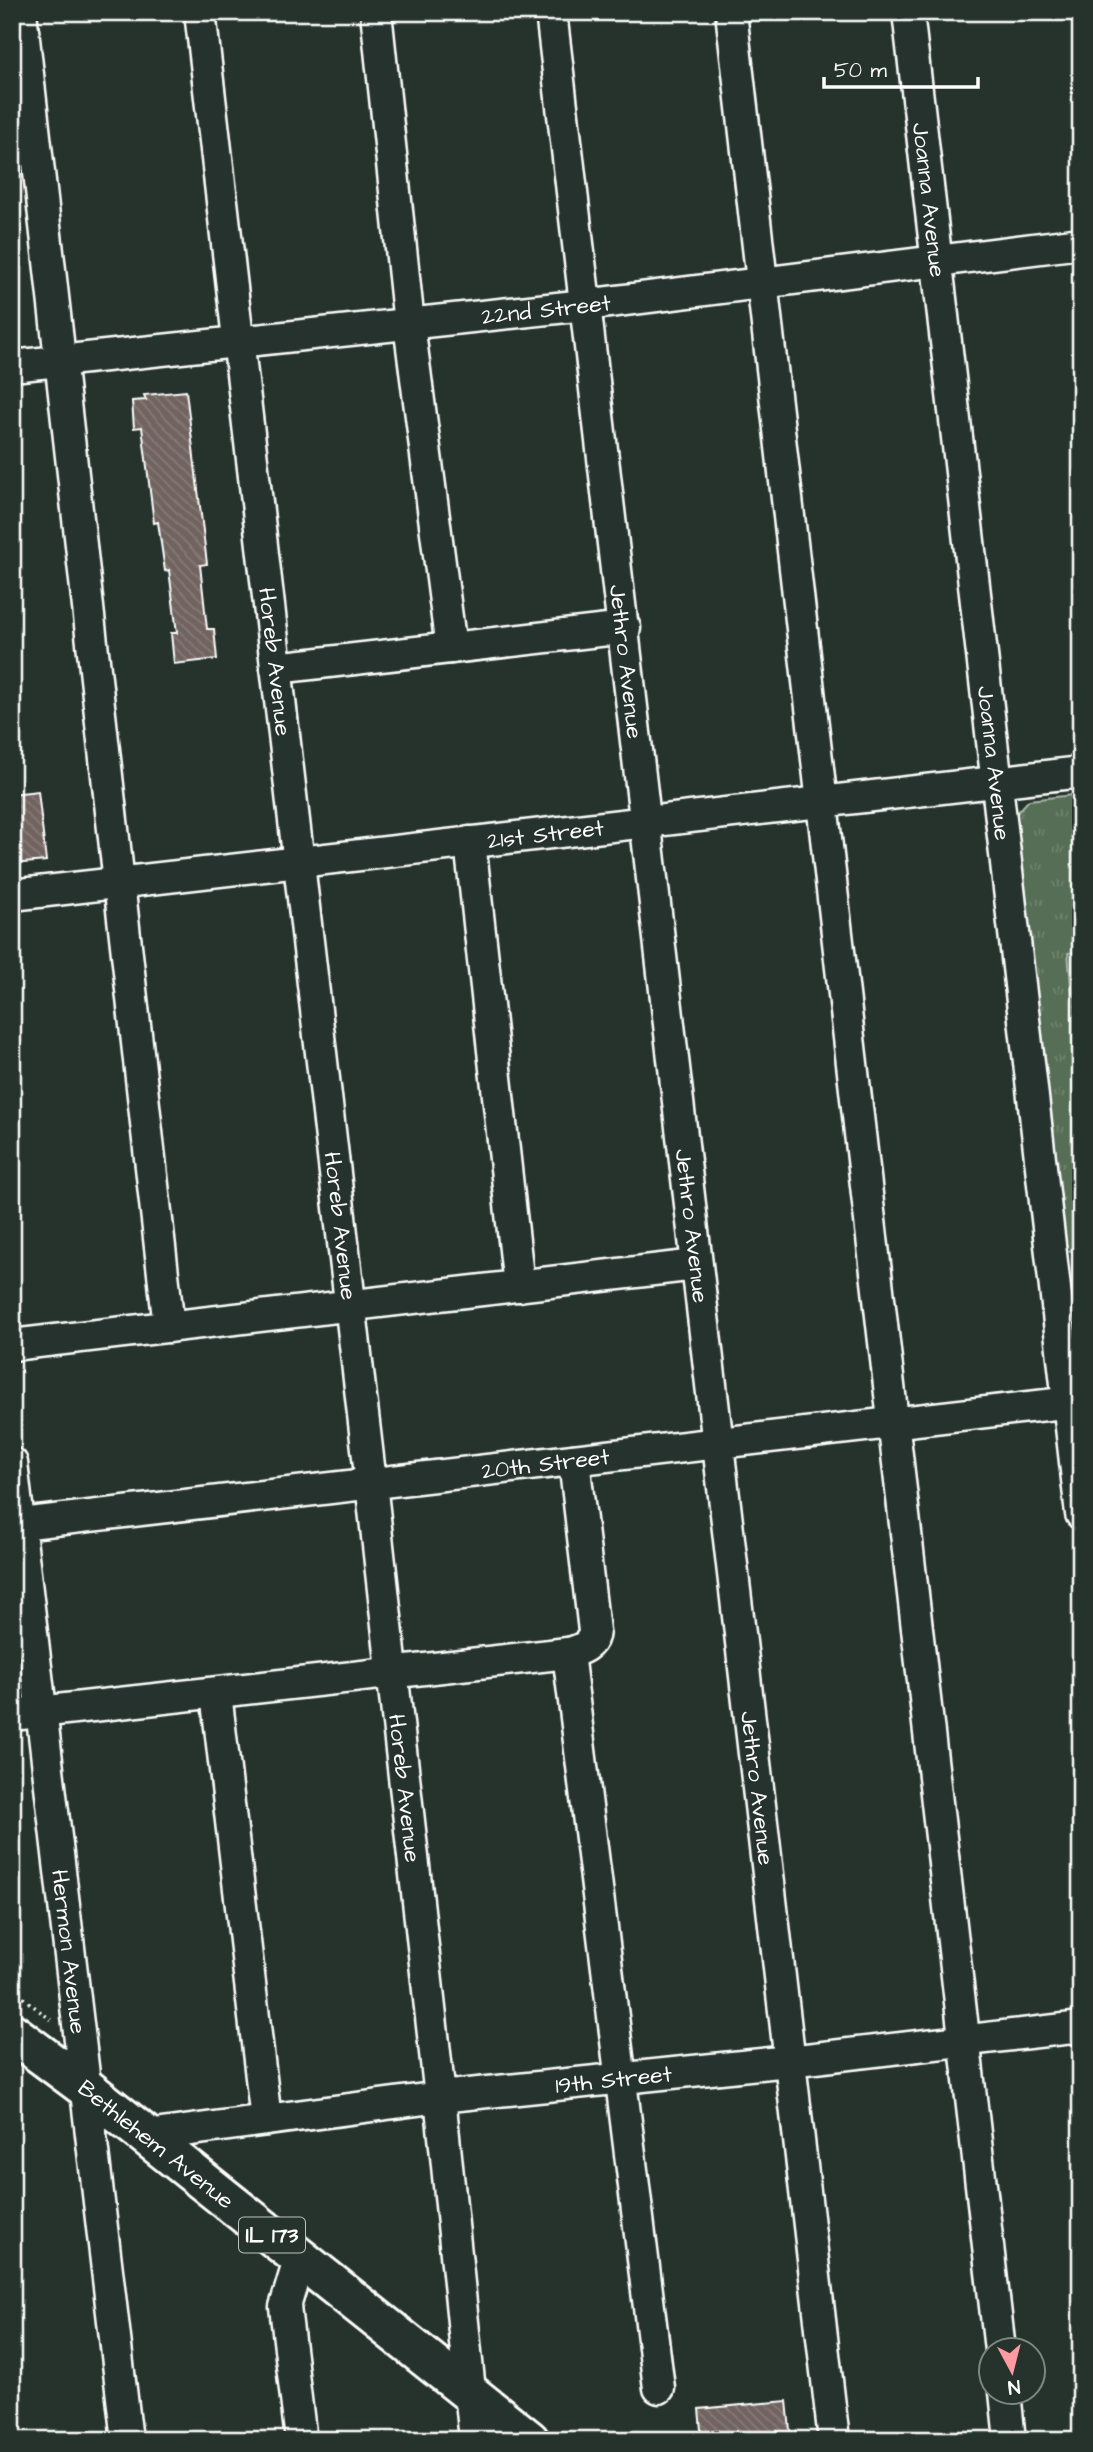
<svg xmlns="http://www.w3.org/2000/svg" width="1093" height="2452" font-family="'Architects Daughter',sans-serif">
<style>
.park{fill:url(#park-tufts);stroke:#aab6aa;stroke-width:2}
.pitch{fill:#566e54;stroke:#aab6aa;stroke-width:2}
.building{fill:url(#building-back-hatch);stroke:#fff;stroke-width:2}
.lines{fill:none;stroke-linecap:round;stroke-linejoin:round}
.minor-casing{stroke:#fff;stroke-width:35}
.major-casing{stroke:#fff;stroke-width:44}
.path{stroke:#fff;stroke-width:3.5;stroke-dasharray:2 5;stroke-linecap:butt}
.minor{stroke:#26332d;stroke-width:30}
.major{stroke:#26332d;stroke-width:38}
.labels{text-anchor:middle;stroke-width:5;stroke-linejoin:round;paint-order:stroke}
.shield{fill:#26332d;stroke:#bec2c0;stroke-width:2}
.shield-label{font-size:21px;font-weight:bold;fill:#fff}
.street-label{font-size:23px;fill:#fff;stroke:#26332d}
</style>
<defs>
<pattern id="park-tufts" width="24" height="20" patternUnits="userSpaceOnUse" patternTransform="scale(1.75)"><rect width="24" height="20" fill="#566e54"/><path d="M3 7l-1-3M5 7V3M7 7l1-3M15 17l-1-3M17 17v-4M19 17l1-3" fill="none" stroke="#6f846e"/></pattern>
<pattern id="building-back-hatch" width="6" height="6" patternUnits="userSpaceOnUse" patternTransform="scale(1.75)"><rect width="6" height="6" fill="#71645f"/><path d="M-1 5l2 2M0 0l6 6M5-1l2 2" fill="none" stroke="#867b77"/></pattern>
</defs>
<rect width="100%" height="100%" fill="#26332d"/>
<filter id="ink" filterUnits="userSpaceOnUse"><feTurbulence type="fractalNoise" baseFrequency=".0143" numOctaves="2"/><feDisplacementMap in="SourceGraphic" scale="14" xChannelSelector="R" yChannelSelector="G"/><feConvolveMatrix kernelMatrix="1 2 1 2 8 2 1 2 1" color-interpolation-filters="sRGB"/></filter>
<g filter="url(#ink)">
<polygon class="park" points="1081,794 1081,1250 1067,1251 1015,815 1029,800"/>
<polygon class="pitch" points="1081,952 1081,995 1072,996 1068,953"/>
<g class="building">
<polygon points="186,391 207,564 200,565 207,629 214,629 217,659 174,664 171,633 177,633 169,570 165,571 158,522 154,523 142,427 134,428 132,401 146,400 144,395"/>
<polygon points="38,791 46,861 12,864 12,794"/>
<polygon points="787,2401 791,2440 702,2440 699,2409"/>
</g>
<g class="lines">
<g class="minor-casing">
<g id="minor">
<polyline points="21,12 169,1327"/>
<path id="s1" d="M200,12L371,1483L440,2097L475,2440"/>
<polyline points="376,12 409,324 451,648"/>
<path id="s2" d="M551,12L834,2440"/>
<polyline points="731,12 1000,2350"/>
<path id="s3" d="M908,12L1081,1514"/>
<path id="s4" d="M12,366L585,305L1081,243"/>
<polyline points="276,668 625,628"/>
<polyline points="470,842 519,1286"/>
<path id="s5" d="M12,895L1081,772"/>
<polyline points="12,1345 696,1265"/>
<path id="s6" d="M12,1463L127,2440"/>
<path id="s7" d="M12,1525L1081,1401"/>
<polyline points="568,1653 659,2388"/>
<polyline points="216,1693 266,2120"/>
<path d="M12,1715L568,1653C581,1650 593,1645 594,1631L574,1460"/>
<path id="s8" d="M146,2136L440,2097L789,2061L1081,2027"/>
<polyline points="300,2257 285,2307 301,2440"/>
<polyline points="1005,2392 1010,2440"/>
</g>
</g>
<g class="major-casing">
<g id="major">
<path id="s9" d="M12,2033L86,2088L529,2440"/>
</g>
</g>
<polyline class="path" points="12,1989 51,2020"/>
<use href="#minor" class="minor"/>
<use href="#major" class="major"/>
</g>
</g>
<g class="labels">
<rect class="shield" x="239" y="2217.5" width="66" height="35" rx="5"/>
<g class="shield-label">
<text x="272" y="2242">IL 173</text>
</g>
<g class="street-label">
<text dy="8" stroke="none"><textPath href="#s3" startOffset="189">Joanna Avenue</textPath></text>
<text dy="8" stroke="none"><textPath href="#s4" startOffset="537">22nd Street</textPath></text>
<text dy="8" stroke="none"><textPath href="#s1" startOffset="654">Horeb Avenue</textPath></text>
<text dy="8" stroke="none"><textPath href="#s2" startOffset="654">Jethro Avenue</textPath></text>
<text dy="8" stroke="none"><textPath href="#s3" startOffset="756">Joanna Avenue</textPath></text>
<text dy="8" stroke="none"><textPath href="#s5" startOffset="537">21st Street</textPath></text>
<text dy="8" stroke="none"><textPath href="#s1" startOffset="1222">Horeb Avenue</textPath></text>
<text dy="8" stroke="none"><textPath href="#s2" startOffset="1222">Jethro Avenue</textPath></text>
<text dy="8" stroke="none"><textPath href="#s7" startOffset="537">20th Street</textPath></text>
<text dy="8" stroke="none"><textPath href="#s1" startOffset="1788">Horeb Avenue</textPath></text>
<text dy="8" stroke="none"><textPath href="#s2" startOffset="1788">Jethro Avenue</textPath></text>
<text dy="8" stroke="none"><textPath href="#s6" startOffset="492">Hermon Avenue</textPath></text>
<text dy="8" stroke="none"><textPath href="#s8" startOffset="471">19th Street</textPath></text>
<text dy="8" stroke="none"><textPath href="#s9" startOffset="182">Bethlehem Avenue</textPath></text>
</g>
</g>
<rect width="1093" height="2452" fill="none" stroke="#26332d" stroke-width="42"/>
<rect x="21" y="21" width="1051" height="2410" fill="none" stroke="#fff" stroke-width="2.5" filter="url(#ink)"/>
<g transform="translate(1012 2371) rotate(173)"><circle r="33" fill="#26332d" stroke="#7d8581" stroke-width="2"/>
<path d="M0-5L12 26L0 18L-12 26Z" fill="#ff9aa2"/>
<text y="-10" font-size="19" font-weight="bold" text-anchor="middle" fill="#ffffff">N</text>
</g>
<path d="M824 77v10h154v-10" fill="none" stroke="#ffffff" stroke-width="3.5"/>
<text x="834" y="77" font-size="21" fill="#ffffff" stroke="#26332d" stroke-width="5" paint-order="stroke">50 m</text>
</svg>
